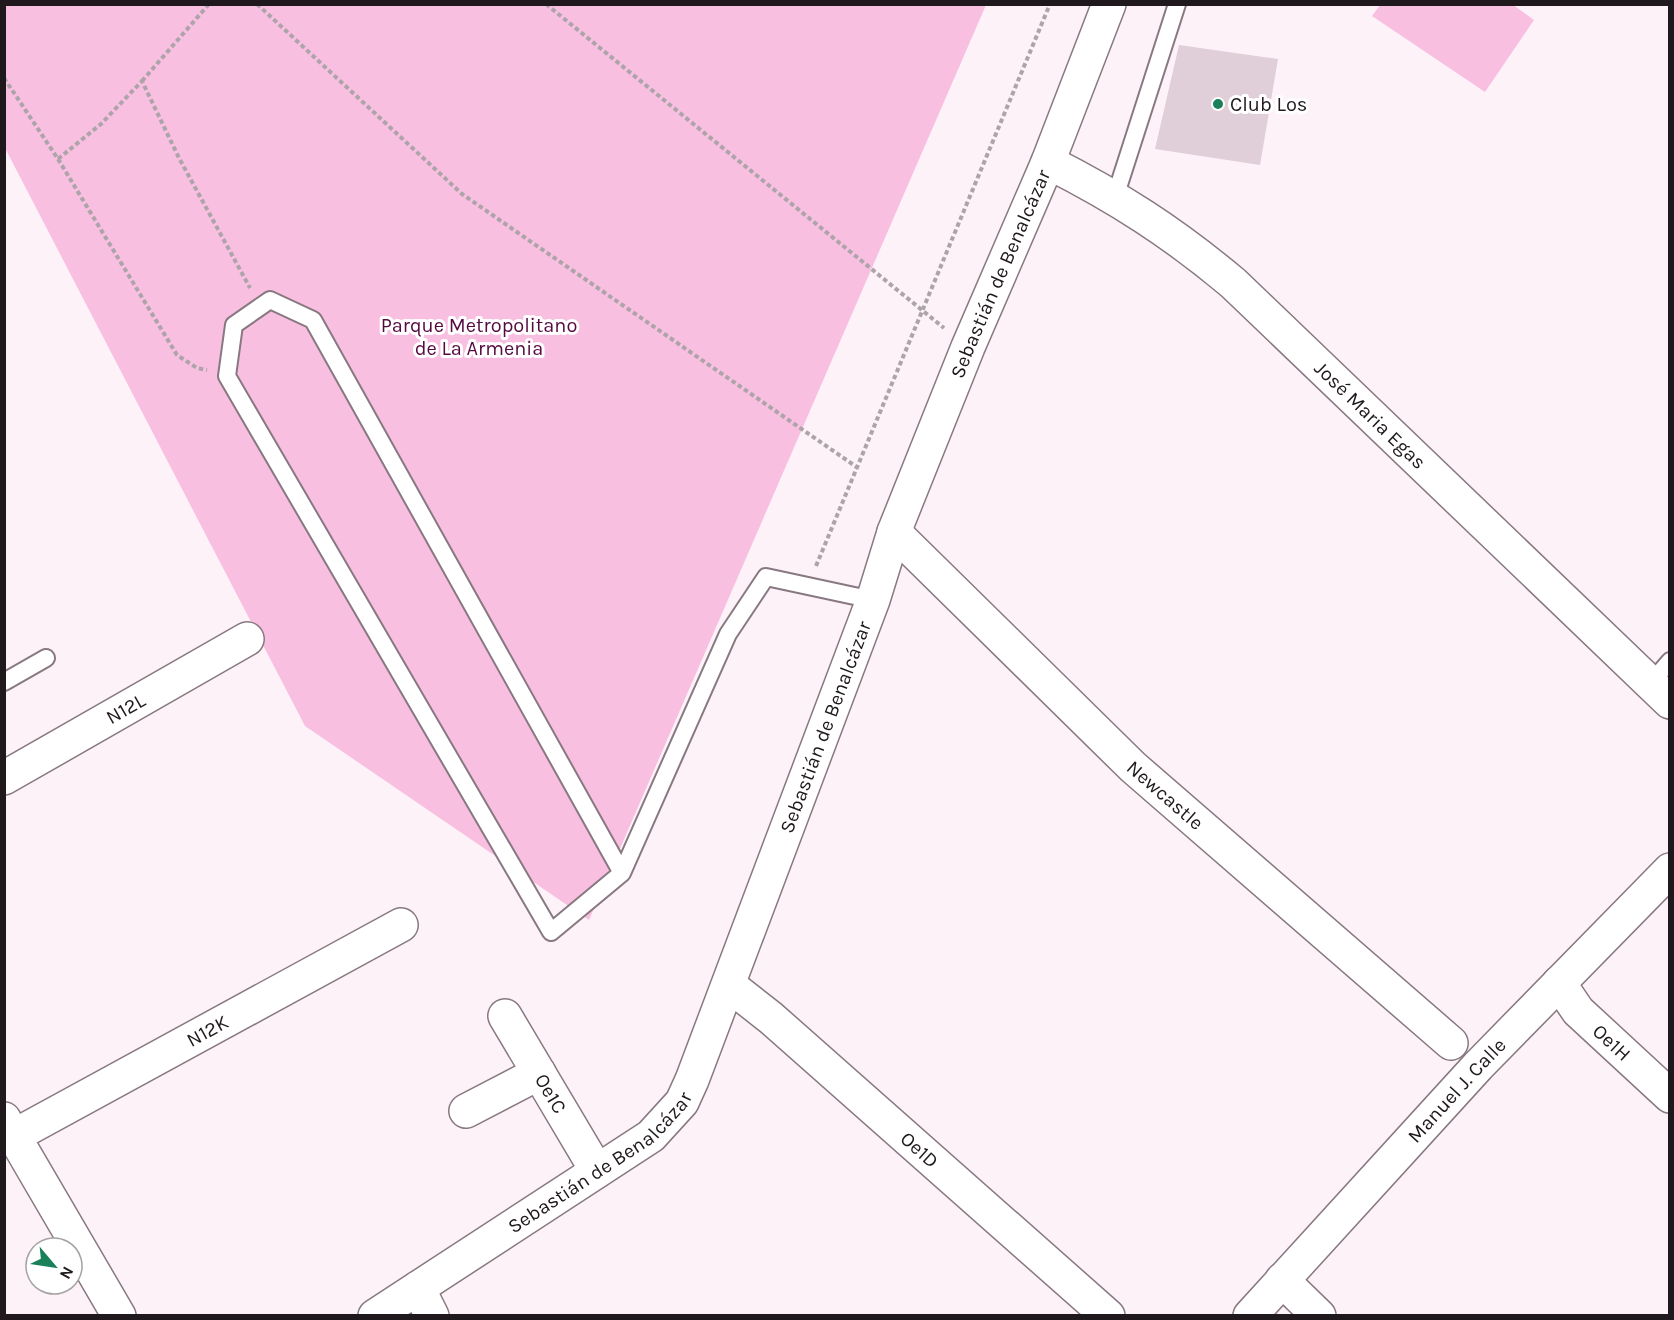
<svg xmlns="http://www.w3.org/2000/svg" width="1674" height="1320" font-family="Karla,sans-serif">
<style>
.green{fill:#f9bfe1}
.building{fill:#e0ced8}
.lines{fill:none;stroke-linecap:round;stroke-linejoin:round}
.lane-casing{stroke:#887881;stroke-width:20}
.street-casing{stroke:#887881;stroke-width:36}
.secondary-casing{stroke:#887881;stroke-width:36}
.path{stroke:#ada4a9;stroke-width:4;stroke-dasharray:4.5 3;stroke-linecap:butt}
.lane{stroke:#fff;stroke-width:16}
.street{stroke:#fff;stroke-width:33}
.secondary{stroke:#fff;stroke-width:33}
.poi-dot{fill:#19805a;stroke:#fff;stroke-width:2}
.labels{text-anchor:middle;stroke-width:6;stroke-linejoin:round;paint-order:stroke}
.poi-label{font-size:20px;fill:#1f191d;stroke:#fff;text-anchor:start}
.street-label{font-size:20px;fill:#1f191d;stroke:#fff}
.park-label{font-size:20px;fill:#550a40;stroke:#fff}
</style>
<rect width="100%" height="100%" fill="#fdf2f8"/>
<g class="green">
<polygon points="1512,4 1534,20 1485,92 1372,16 1380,5"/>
<polygon points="5,5 986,5 589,920 305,726 5,148"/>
</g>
<polygon class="building" points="1179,45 1278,59 1260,165 1155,149"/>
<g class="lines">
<g class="lane-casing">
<g id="lane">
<polyline points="1115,197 1177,4"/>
<polyline points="4,682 46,658"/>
<polyline points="1651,683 1670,661"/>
<polyline points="622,873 313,320 270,300 234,325 227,376 551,932 622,873 728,634 766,577 873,600"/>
</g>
</g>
<g class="street-casing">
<g id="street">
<path id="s1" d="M1048,162C1119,198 1172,232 1233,283L1670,702"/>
<path id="s2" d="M894,532L1133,767L1451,1043"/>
<path id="s3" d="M4,778L247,639"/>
<path id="s4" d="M1559,983L1578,1011L1670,1096"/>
<path id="s5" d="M729,985L771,1018L1108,1316"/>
<path id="s6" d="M505,1016L597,1171"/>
<polyline points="466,1111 539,1073"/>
<polyline points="4,1119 119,1316"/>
<path id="s7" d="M14,1136L401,925"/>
<polyline points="1282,1280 1319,1316"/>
<polyline points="418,1288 432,1316"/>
<path id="s8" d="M1250,1316L1478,1066L1670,870"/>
</g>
</g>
<g class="secondary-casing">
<g id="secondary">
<path id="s9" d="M375,1316L651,1136L682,1102L692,1080L873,600L894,532L968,347L1048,162L1109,4"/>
</g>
</g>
<g class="path">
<polyline points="257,4 462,194 858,468"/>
<polyline points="546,4 944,328"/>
<polyline points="4,78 58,159 101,124 142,81 179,158 250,288"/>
<polyline points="142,81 209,4"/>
<polyline points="58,159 177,355 197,368 207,370"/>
<polyline points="816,566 1050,4"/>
</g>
<use href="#lane" class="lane"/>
<use href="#street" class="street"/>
<use href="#secondary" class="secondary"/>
</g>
<circle class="poi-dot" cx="1218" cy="104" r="6"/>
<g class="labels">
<g class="poi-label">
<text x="1230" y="111">Club Los</text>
</g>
<g class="street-label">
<text dy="7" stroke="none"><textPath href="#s9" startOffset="1263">Sebastián de Benalcázar</textPath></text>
<text dy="7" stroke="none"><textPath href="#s1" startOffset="412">José Maria Egas</textPath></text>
<text dy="7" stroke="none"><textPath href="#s3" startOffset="140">N12L</textPath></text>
<text dy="7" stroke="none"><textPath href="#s9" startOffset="777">Sebastián de Benalcázar</textPath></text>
<text dy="7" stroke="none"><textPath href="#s2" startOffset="378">Newcastle</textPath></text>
<text dy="7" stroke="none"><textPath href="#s7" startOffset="220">N12K</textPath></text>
<text dy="7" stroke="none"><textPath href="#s4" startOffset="80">Oe1H</textPath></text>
<text dy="7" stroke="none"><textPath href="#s8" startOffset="306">Manuel J. Calle</textPath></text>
<text dy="7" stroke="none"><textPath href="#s6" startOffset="90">Oe1C</textPath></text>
<text dy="7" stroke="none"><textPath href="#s5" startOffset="252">Oe1D</textPath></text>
<text dy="7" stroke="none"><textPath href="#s9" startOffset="273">Sebastián de Benalcázar</textPath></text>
</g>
<g class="park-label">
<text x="479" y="332">Parque Metropolitano<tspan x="479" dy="23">de La Armenia</tspan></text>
</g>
</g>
<rect width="1674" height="1320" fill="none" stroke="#1f191d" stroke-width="12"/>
<g transform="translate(54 1266) rotate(119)"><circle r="28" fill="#ffffff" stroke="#a5a3a5" stroke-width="1.5"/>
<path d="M0-4.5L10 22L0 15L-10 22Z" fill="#19805a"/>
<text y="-9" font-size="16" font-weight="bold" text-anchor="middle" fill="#1f191d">N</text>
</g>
</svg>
